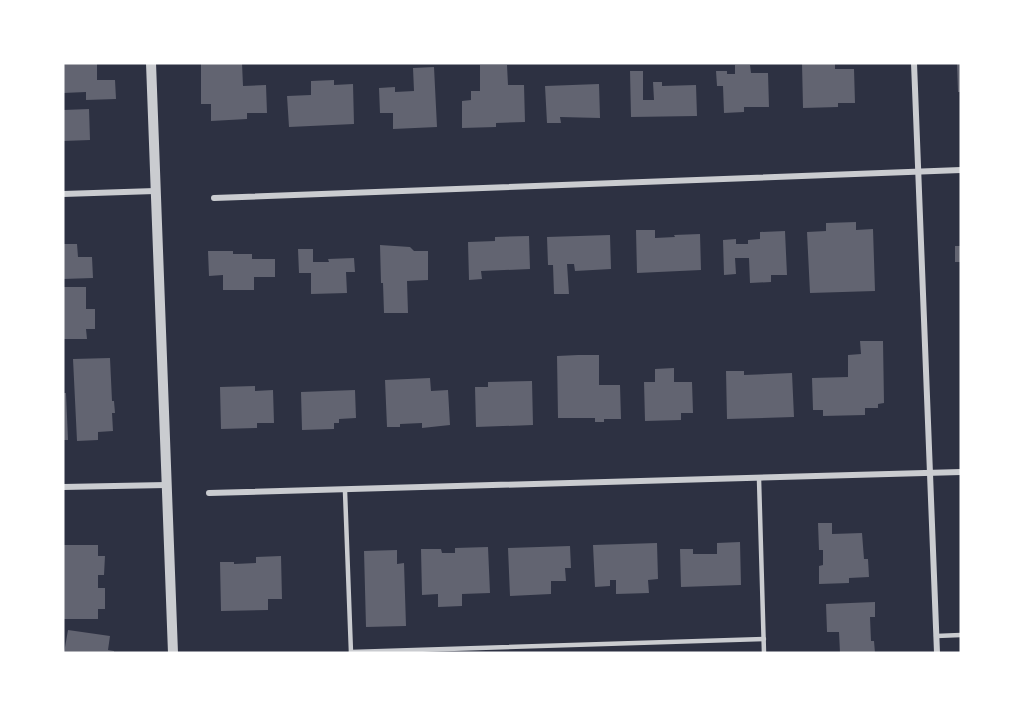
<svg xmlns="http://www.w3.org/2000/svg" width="1024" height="716" font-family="Quicksand,sans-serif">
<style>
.building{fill:#626471}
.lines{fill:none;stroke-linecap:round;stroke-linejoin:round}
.service{stroke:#caccd0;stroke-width:4.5}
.minor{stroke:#caccd0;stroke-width:6}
.tertiary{stroke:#caccd0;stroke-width:10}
</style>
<rect width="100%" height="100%" fill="#2d3142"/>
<g class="building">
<polygon points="63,63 97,63 97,80 115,80 116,99 86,100 86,92 63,93"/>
<polygon points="201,63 242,63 243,86 266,85 267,113 247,113 247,119 211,121 211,104 201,104"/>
<polygon points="802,63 835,63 835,69 854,69 855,103 838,103 838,107 803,108"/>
<polygon points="961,63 961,92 958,92 957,64"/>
<polygon points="480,65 507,65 508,85 524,85 525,122 496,123 496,127 462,128 462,101 471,100 471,91 480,91"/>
<polygon points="735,65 750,65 751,73 768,73 769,107 744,107 744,112 724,113 723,86 717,86 716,71 727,71 727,74 735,74"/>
<polygon points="434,67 437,127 393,129 393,113 380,113 379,88 395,87 395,92 414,91 413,68"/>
<polygon points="630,71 643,71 643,100 654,100 653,82 662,82 662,86 696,85 697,116 631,117"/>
<polygon points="334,80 334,85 353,84 354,124 289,127 287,96 311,95 311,81"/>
<polygon points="599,84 600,118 560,117 561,123 547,123 545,86"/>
<polygon points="89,109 90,140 63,141 63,110"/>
<polygon points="856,222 856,230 873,229 875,291 810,293 807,232 826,231 826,223"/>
<polygon points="636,230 655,230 655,238 675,237 674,235 700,234 701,270 637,273"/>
<polygon points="785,231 787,275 771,275 771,282 750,283 749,258 735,258 736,274 724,275 723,240 736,239 736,244 748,244 748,240 760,239 760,232"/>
<polygon points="610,235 611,269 575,271 574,264 567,264 569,294 554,294 553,265 548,265 547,237"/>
<polygon points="529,236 530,269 481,271 482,279 469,280 468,242 495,241 495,237"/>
<polygon points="63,244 77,244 78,257 92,257 93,278 63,279"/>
<polygon points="380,245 410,247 414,251 428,251 428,280 407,281 408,313 384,313 383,283 381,283"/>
<rect x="955" y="246" width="6" height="16"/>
<polygon points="298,249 313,249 313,262 329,262 328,259 354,258 355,272 346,272 347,293 311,294 311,273 299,273"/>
<polygon points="208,251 233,251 233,254 252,254 252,259 275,259 275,277 254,277 254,290 223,290 223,275 209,276"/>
<polygon points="63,287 86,287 86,309 95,309 95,329 86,329 87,339 63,339"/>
<polygon points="860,341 883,341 884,403 878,404 878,408 865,408 865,415 823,416 823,410 813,410 812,378 848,377 848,355 861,354"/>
<polygon points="578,355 599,355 599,385 620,385 621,419 604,419 604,422 595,422 595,418 558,418 557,356"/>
<polygon points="110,358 112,401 114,401 115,413 112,413 113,431 98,432 98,440 77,441 73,359"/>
<polygon points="674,368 674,382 692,382 693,413 681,413 681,420 645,421 644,382 655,382 655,369"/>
<polygon points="726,371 744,371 744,375 792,373 794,417 727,419"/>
<polygon points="430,378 431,391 448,390 450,425 422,428 422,423 400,424 400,427 387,427 385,380"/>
<polygon points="532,381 533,425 476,427 475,387 488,387 488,382"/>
<polygon points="255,386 255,391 273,390 274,423 257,423 257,428 221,429 220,387"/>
<polygon points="355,390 356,418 339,419 339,423 334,423 334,429 302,430 301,392"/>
<polygon points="63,393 66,393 68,440 63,440"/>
<polygon points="818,523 832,523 832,534 862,533 864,559 868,559 869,577 849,578 849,583 819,584 819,566 823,565 823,550 819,550"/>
<polygon points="740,542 741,585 681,587 680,549 693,549 693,554 717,554 717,543"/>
<polygon points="657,543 658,579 648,580 649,593 616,594 616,580 610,580 610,586 595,587 593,545"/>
<polygon points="63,545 98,545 98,556 105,556 104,575 98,575 98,588 105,588 105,609 98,609 98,619 63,619"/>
<polygon points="570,546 571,568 565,568 566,581 551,581 551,594 510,596 508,548"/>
<polygon points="488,547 490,593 462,594 462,606 438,607 438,594 422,595 421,549 441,549 442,553 455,553 455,548"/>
<polygon points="397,550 397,564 404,563 406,626 366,627 364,551"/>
<polygon points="281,556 282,599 268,599 268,610 221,611 220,562 234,562 234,564 256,563 256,557"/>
<polygon points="875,602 875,617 870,617 871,641 874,641 875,653 840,653 839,632 827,632 826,604"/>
<polygon points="68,630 110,636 108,650 114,651 114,653 64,653"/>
</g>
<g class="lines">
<g class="service">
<polyline points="759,479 764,653"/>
<polyline points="345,491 351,653"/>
<polyline points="936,636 961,635"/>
<polyline points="351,652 764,639"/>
</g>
<g class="minor">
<polyline points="914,63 937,653"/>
<polyline points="63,194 155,191"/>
<polyline points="214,198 961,170"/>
<polyline points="63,487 166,485"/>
<polyline points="209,493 961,472"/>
</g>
<polyline class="tertiary" points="151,63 173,653"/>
</g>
<rect width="1024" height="716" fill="none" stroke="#ffffff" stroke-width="129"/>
</svg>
